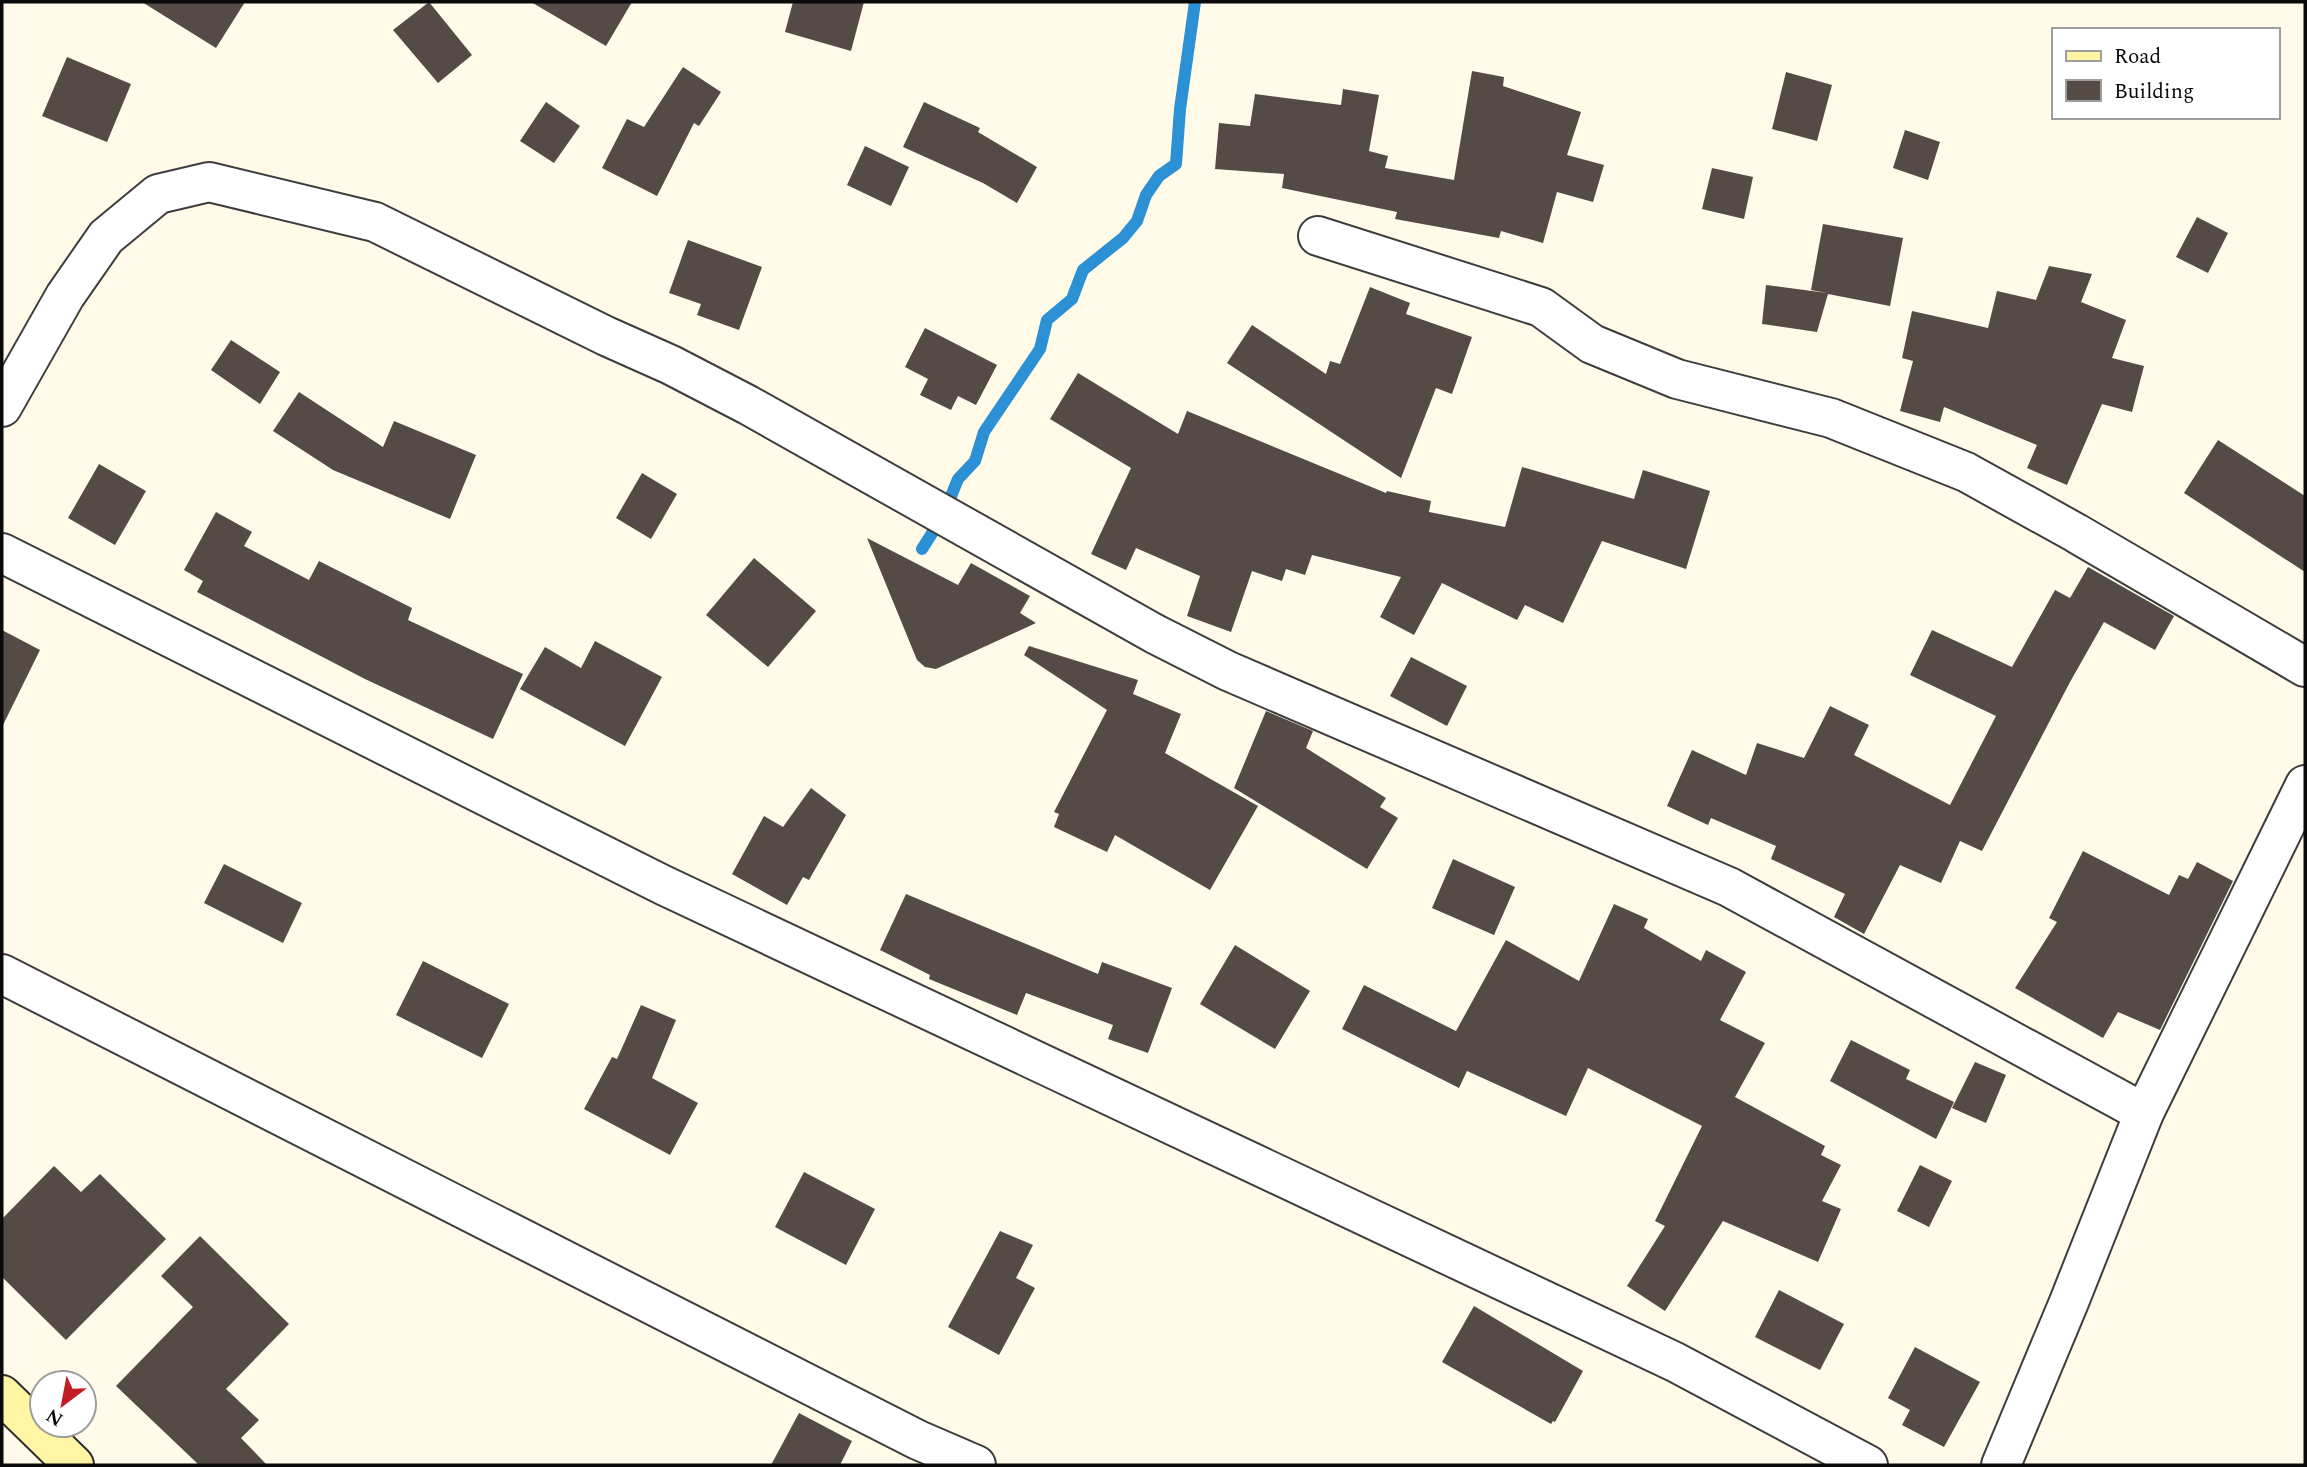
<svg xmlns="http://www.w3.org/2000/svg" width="2307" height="1467" font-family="Spectral,serif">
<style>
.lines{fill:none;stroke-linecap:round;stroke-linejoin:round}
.stream{stroke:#2c90d5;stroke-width:12}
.building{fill:#544b46}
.minor-casing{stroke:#3d3d3d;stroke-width:42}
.secondary-casing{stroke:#2c2c2c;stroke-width:42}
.minor{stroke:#fff;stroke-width:38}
.secondary{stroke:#fff5a3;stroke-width:38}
</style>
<rect width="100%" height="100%" fill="#fffbe8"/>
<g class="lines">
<polyline class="stream" points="922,549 943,516 958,479 975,461 984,432 1040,349 1047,320 1072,299 1083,270 1123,238 1137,221 1146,195 1159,176 1176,164 1180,109 1195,2"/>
</g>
<g class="building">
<polygon points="142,2 245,2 216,48"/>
<polygon points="429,2 472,55 438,83 393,30"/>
<polygon points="531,2 632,2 606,46"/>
<polygon points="793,2 864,2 851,51 785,32"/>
<polygon points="67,57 131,84 107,142 42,116"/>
<polygon points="683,67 721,92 699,126 694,123 657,196 602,168 627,119 644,127"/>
<polygon points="1472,71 1504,77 1503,86 1581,112 1567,155 1604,165 1593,202 1557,192 1543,243 1501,231 1499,238 1395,219 1397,212 1282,188 1284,174 1215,169 1219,123 1250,126 1255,94 1341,105 1343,89 1379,95 1369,151 1388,156 1385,168 1454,180"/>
<polygon points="1786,72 1832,85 1817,141 1772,129"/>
<polygon points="546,102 580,126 554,163 520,141"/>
<polygon points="924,102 980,128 978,132 1037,167 1017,203 983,183 903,147"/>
<polygon points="1905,130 1940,142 1928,180 1893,168"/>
<polygon points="865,146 909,167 891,206 847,185"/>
<polygon points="1712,168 1753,177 1744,219 1702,209"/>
<polygon points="2197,217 2228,233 2208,273 2176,257"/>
<polygon points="1823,224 1903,238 1890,306 1828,294 1817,332 1762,324 1766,285 1827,293 1811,290"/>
<polygon points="688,240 762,267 739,330 697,315 701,304 669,293"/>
<polygon points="2049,266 2092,274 2081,302 2126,320 2112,358 2144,366 2132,412 2102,404 2067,485 2027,468 2037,445 1944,407 1940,422 1900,411 1913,361 1902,358 1912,311 1988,328 1997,291 2036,300"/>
<polygon points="1370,287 1410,303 1406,314 1472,337 1452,394 1436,388 1401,478 1227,363 1252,325 1326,374 1330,361 1340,364"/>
<polygon points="925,328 997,365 976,405 958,396 951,410 920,395 928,379 905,367"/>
<polygon points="231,340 280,372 260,404 211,370"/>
<polygon points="1078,373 1178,434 1187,411 1386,493 1387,491 1431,501 1429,512 1505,527 1522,467 1634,499 1643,470 1710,491 1686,569 1602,541 1563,623 1525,605 1517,620 1442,583 1414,635 1380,617 1401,577 1312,555 1305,575 1286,569 1282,581 1252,571 1231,632 1187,616 1200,576 1136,548 1126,570 1091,554 1131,468 1050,419"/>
<polygon points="299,392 383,447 394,421 476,455 450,519 333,470 273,431"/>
<polygon points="2218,440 2305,496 2305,572 2184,493"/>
<polygon points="99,464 146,491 115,545 68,518"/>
<polygon points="642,473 677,494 651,539 616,518"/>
<polygon points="216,512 252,532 244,546 309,580 319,561 412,608 408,620 523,674 493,739 365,679 197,592 203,581 184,570"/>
<polygon points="867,538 958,585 971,563 1030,596 1020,613 1036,623 936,669 925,667 917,660"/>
<polygon points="754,558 816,611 768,667 706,615"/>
<polygon points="2088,567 2174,616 2155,650 2104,622 2070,682 1982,851 1960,841 1941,883 1900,865 1864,934 1834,917 1845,894 1771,859 1776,846 1711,818 1708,825 1667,806 1692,750 1746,775 1757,743 1804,758 1830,706 1869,725 1854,755 1950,805 1996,716 1910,675 1932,630 2012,667 2055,590 2070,598"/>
<polygon points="2,630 40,650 2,727"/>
<polygon points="595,641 662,677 625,746 520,689 545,647 581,668"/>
<polygon points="1029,646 1138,680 1133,694 1181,714 1165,753 1258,806 1210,890 1115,835 1107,852 1054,827 1059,814 1054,812 1107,710 1024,655"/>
<polygon points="1411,657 1467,686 1447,726 1390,696"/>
<polygon points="1266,711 1313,731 1306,748 1386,798 1380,807 1398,818 1367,869 1234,788"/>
<polygon points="811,788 846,815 809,880 803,877 787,905 732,874 764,816 783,827"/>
<polygon points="2083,851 2169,895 2179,875 2188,879 2197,862 2233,881 2160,1030 2118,1012 2103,1038 2015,988 2057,922 2049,918"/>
<polygon points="1453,859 1515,887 1494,935 1432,908"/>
<polygon points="224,864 302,903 283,943 204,903"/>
<polygon points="906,894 1098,974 1102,962 1172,988 1148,1053 1108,1039 1113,1025 1026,993 1017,1015 929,979 930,975 880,950"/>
<polygon points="1614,904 1648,919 1644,928 1701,961 1706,950 1746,972 1720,1020 1765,1043 1735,1097 1825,1146 1821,1155 1841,1165 1822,1201 1841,1209 1818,1262 1723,1221 1665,1311 1627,1286 1665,1226 1655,1221 1702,1126 1588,1068 1566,1116 1467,1071 1459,1088 1342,1029 1364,985 1456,1031 1506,940 1579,981"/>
<polygon points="1235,945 1310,991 1275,1049 1200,1004"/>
<polygon points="423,961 509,1004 482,1058 396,1015"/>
<polygon points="641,1005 676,1020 652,1078 698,1103 670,1155 584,1109 612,1057 617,1059"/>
<polygon points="1851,1040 1910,1070 1906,1079 1954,1102 1936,1139 1830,1081"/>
<polygon points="1975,1062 2006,1075 1986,1123 1952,1108"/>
<polygon points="1920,1165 1952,1181 1929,1227 1897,1211"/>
<polygon points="54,1166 81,1192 100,1174 166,1239 66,1340 2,1277 2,1219"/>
<polygon points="804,1172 875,1209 846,1265 775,1227"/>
<polygon points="1000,1231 1033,1245 1016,1278 1035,1288 999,1355 948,1327"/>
<polygon points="200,1236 289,1324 226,1389 259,1420 241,1438 267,1465 199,1465 116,1386 193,1307 161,1276"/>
<polygon points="1779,1290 1844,1324 1820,1370 1755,1337"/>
<polygon points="1474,1306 1583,1371 1555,1422 1553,1421 1551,1424 1442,1362"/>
<polygon points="1915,1347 1980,1382 1944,1447 1902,1425 1910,1410 1888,1398"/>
<polygon points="799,1413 852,1441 840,1465 771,1465"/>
</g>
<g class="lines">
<g class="minor-casing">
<g id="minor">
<polyline points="1318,236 1541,307 1592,344 1677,379 1831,418 1966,472 2076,533 2305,667"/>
<polyline points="2,407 65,296 106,237 158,194 209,182 375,222 606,336 671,365 748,405 1155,634 1228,671 1729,887 2144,1113"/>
<polyline points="2,553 663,885 1675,1362 1868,1465"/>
<polyline points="2,974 918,1440 976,1465"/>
<polyline points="2001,1465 2069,1302 2144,1113 2305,785"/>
</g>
</g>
<g class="secondary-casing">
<polyline id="secondary" points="2,1395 74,1465"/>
</g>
<use href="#minor" class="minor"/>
<use href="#secondary" class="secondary"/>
</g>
<rect width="2307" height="1467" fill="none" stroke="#0a0a0a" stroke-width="7"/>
<rect x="2052" y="28" width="228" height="91" fill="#ffffff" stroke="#9d9d9d" stroke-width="2"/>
<rect x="2066" y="51" width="35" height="10" fill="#fff5a3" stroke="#9d9d9d" stroke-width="2"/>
<text x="2114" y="63" font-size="21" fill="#0a0a0a">Road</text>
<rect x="2066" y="80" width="35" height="21" fill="#544b46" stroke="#9d9d9d" stroke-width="2"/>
<text x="2114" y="98" font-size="21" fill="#0a0a0a">Building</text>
<g transform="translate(63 1404) rotate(212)"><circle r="33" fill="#ffffff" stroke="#9d9d9d" stroke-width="2"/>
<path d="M0-5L12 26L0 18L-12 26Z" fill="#c11c22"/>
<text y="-10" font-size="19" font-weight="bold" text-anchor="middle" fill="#0a0a0a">N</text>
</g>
</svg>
